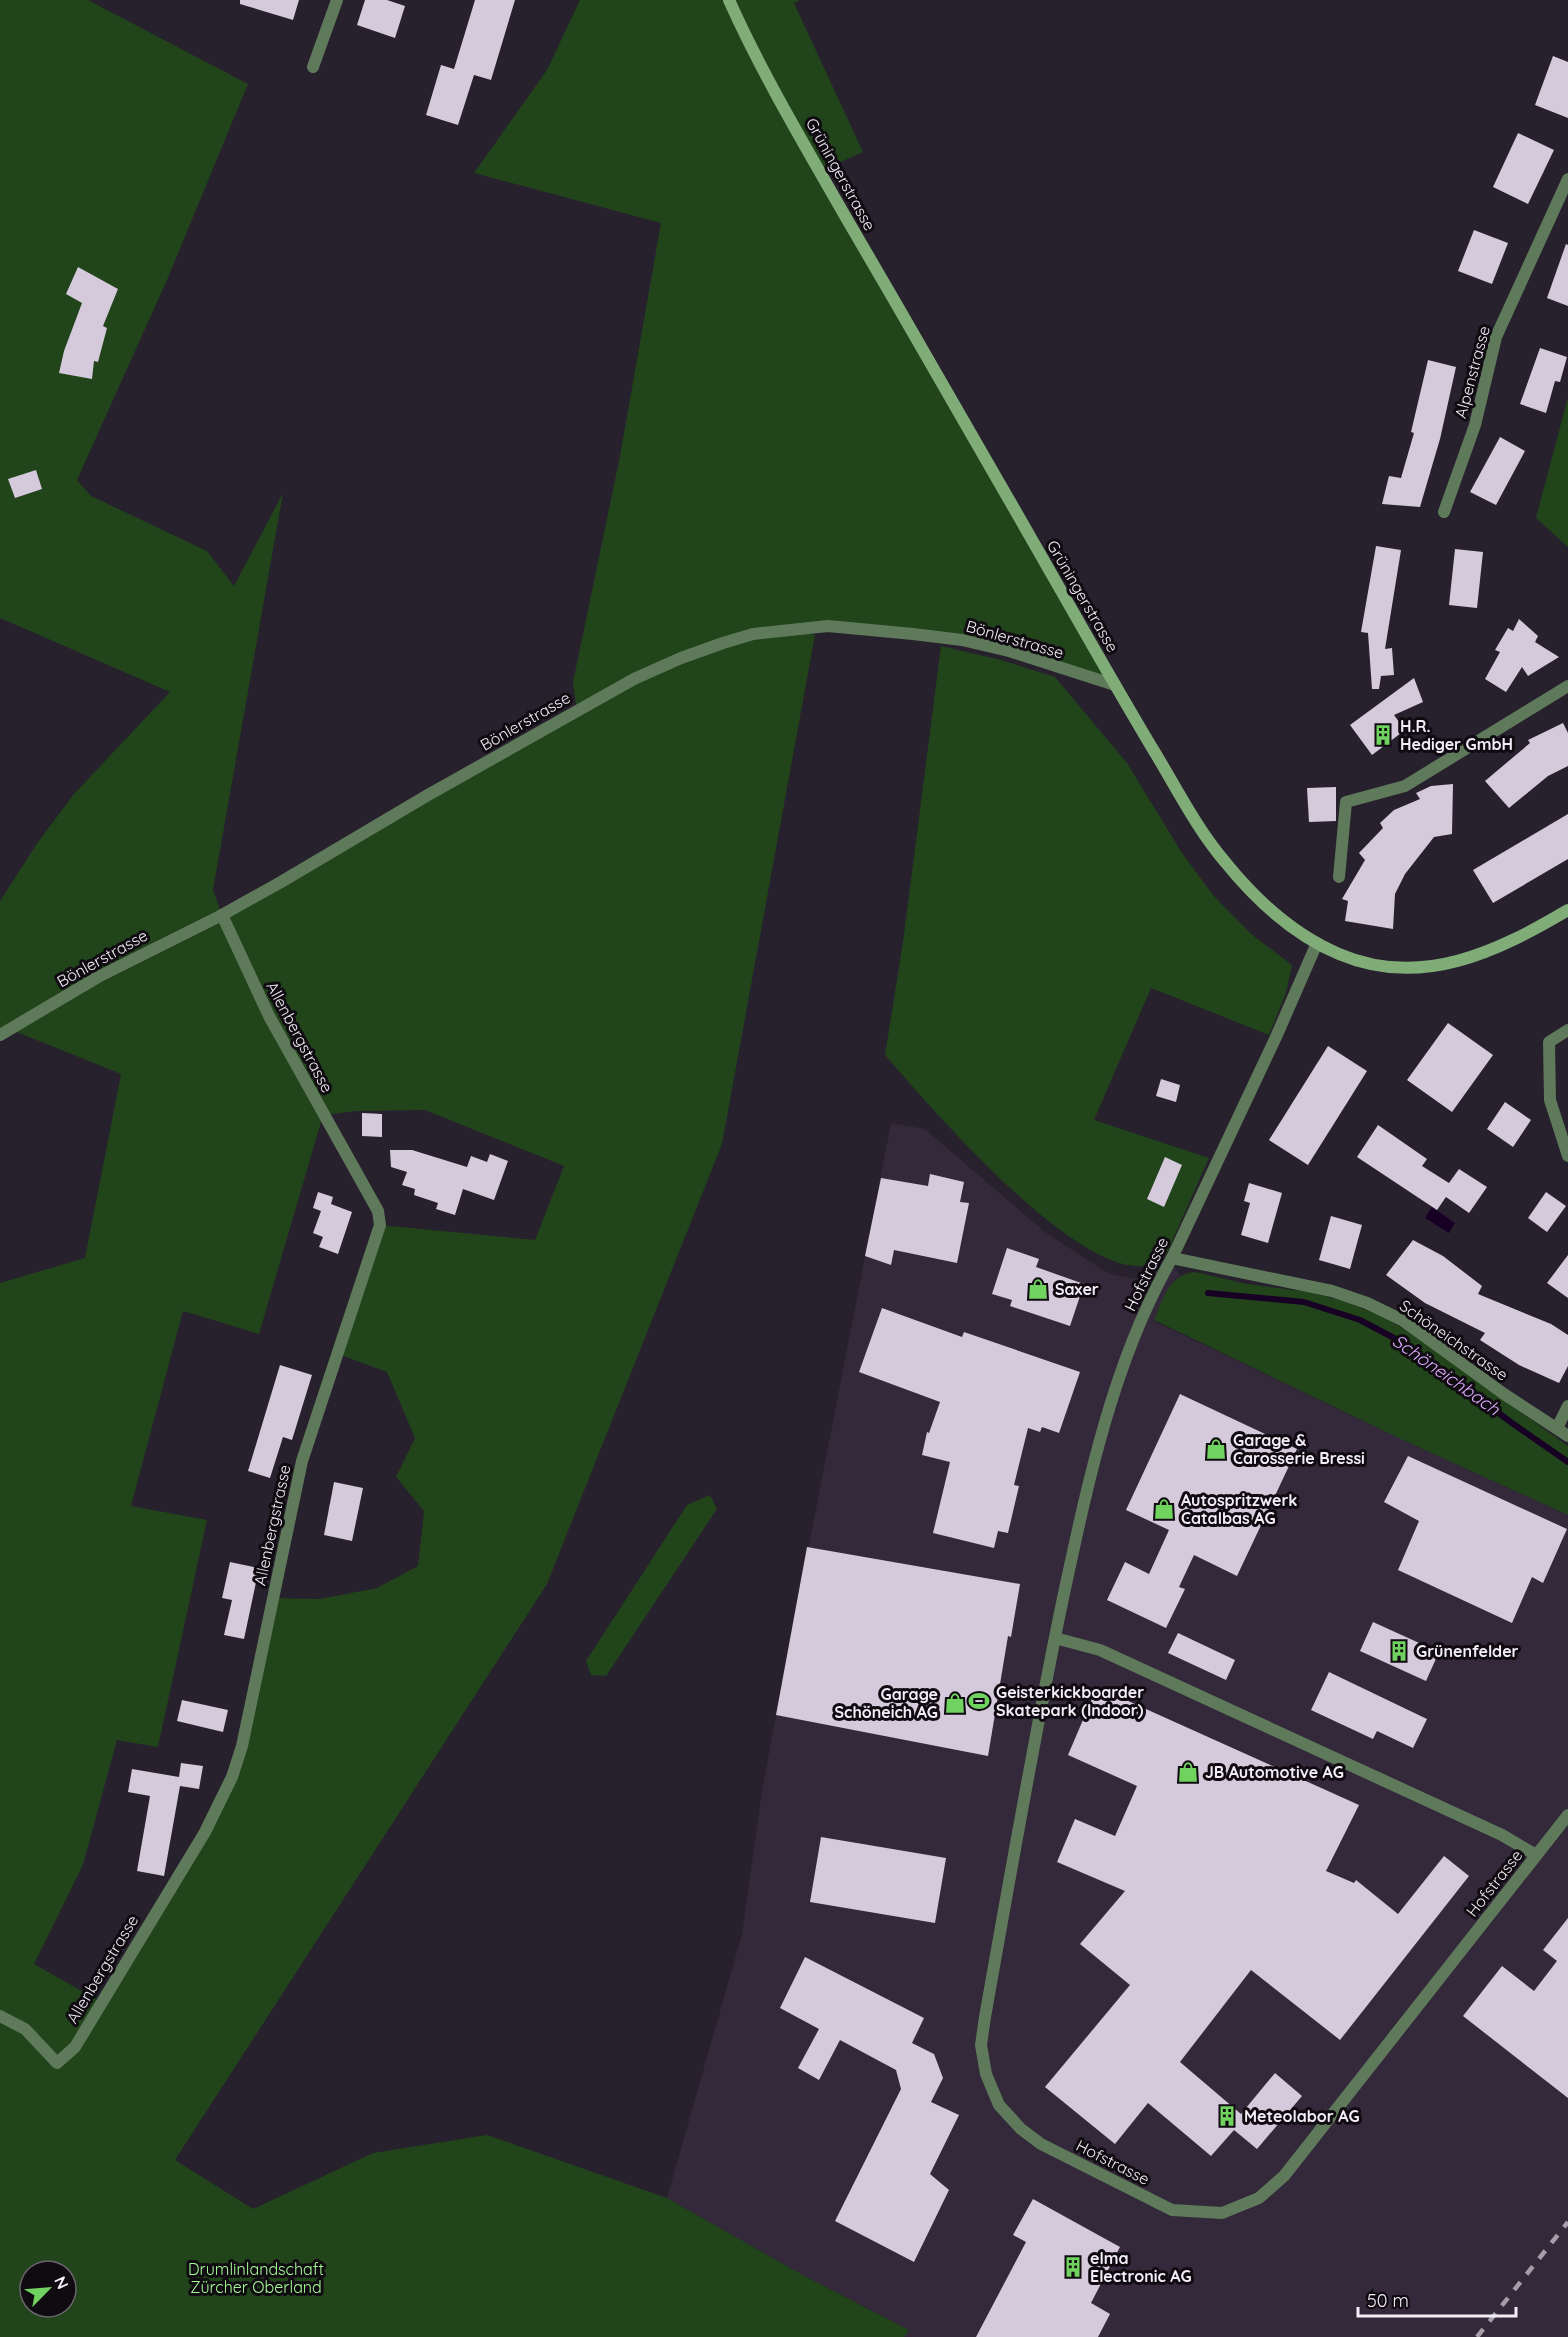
<svg xmlns="http://www.w3.org/2000/svg" width="1568" height="2337" font-family="Quicksand,sans-serif">
<style>
.built{fill:#33293b}
.green{fill:#21441b;fill-rule:evenodd}
.water{fill:#170024}
.lines{fill:none;stroke-linecap:round;stroke-linejoin:round}
.stream{stroke:#170024;stroke-width:6}
.building{fill:#d4cadb}
.minor{stroke:#5f7a5a;stroke-width:12}
.tertiary{stroke:#5f7a5a;stroke-width:12}
.secondary{stroke:#80ac78;stroke-width:12}
.rail{stroke:#a49ea9;stroke-width:4.5;stroke-dasharray:10 10;stroke-linecap:butt}
.labels{text-anchor:middle;stroke-width:6;stroke-linejoin:round;paint-order:stroke}
.street-label{font-size:16px;fill:#f2edf6;stroke:#0f0b11}
.poi-label{font-size:16px;font-weight:bold;fill:#f2edf6;stroke:#0f0b11;text-anchor:start}
.park-label{font-size:16px;fill:#a5fc96;stroke:#0f0b11}
.water-label{font-size:18px;font-style:italic;fill:#daf;stroke:#0f0b11}
</style>
<rect width="100%" height="100%" fill="#27202d"/>
<polygon class="built" points="891,1123 925,1129 1045,1232 1103,1270 1114,1275 1150,1281 1166,1255 1181,1276 1174,1280 1154,1321 1403,1440 1568,1515 1568,2337 904,2337 909,2330 801,2274 667,2198 742,1934 762,1791 776,1715"/>
<g class="green">
<path d="M0,0H88L248,84L167,280L77,480L91,496L207,551L234,586L283,493L213,890L222,915L577,711L573,682L620,456L661,223L474,173L547,70L580,0H800L794,3L863,152L820,171L1115,685L962,640L790,630L815,635L722,1144L547,1584L175,2160L253,2209L373,2153L487,2135L667,2198L801,2274L909,2330L904,2337H0V1283L85,1258L121,1074L9,1029L0,1035V901L38,842L74,794L170,692L0,618ZM425,1110L564,1166L535,1240L380,1225L338,1354L387,1372L415,1438L396,1477L424,1511L418,1566L377,1588L320,1599L273,1598L232,1777L101,2002L34,1964L83,1865L117,1740L158,1747L207,1520L131,1506L183,1311L259,1334L323,1115L357,1111ZM30,2271H66V2307H30Z"/>
<polygon points="1568,397 1568,547 1536,518"/>
<path d="M941,646L1001,660L1055,677L1127,763L1182,853L1213,895L1251,934L1292,965L1286,993L1269,1035L1151,988L1094,1120L1209,1158L1166,1255C1107,1318 922,1097 885,1055L903,942Z"/>
<path d="M1195,1272L1247,1284L1309,1292L1346,1302L1377,1314L1406,1330L1568,1446V1515L1403,1440L1154,1320C1163,1299 1168,1275 1195,1272Z"/>
<polygon points="710,1495 717,1509 606,1676 591,1675 586,1661 687,1505"/>
</g>
<polygon class="water" points="1432,1207 1455,1223 1449,1233 1425,1218"/>
<g class="lines">
<polyline class="stream" points="1208,1293 1304,1302 1360,1320 1409,1346 1512,1423 1568,1462"/>
</g>
<g class="building">
<polygon points="240,0 299,0 293,20 240,4"/>
<polygon points="365,0 387,0 405,6 395,38 357,25"/>
<polygon points="475,0 515,0 491,80 474,75 458,125 426,115 441,65 454,69"/>
<polygon points="1553,56 1568,62 1568,118 1535,105"/>
<polygon points="1518,133 1554,150 1528,204 1493,187"/>
<polygon points="1474,230 1508,243 1492,284 1458,271"/>
<polygon points="1566,244 1568,245 1568,306 1547,298"/>
<polygon points="78,267 118,289 103,326 107,328 98,362 94,361 92,379 59,373 64,351 82,303 66,294"/>
<polygon points="1540,348 1567,357 1560,382 1555,381 1546,413 1520,404"/>
<polygon points="1428,360 1456,367 1440,439 1420,507 1382,504 1389,476 1401,478 1414,433 1411,432"/>
<polygon points="1500,437 1525,451 1496,505 1470,492"/>
<polygon points="36,470 42,489 15,498 8,479"/>
<polygon points="1376,546 1401,550 1385,649 1392,648 1394,675 1381,676 1379,689 1372,689 1368,633 1361,632"/>
<polygon points="1455,549 1483,552 1477,608 1449,605"/>
<polygon points="1519,619 1538,636 1535,642 1559,657 1528,676 1522,667 1506,692 1485,679 1500,652 1495,650 1508,628 1513,631"/>
<polygon points="1414,678 1423,702 1394,715 1405,730 1372,755 1350,725"/>
<polygon points="1563,723 1568,733 1568,766 1548,776 1509,808 1485,781 1530,743 1528,740"/>
<polygon points="1453,784 1452,834 1434,837 1405,874 1395,894 1393,929 1345,921 1348,901 1342,899 1365,860 1359,853 1383,828 1380,823 1394,810 1420,799 1416,793 1431,786"/>
<polygon points="1336,787 1336,821 1309,822 1307,788"/>
<polygon points="1568,814 1568,859 1493,903 1473,870"/>
<polygon points="1448,1023 1493,1055 1452,1112 1407,1080"/>
<polygon points="1328,1046 1367,1071 1308,1165 1269,1140"/>
<polygon points="1161,1079 1180,1085 1176,1102 1156,1096"/>
<polygon points="1505,1102 1531,1120 1513,1147 1487,1129"/>
<polygon points="362,1113 382,1114 382,1137 362,1136"/>
<polygon points="1378,1125 1427,1159 1422,1166 1449,1183 1459,1169 1487,1187 1469,1213 1446,1197 1437,1210 1357,1157"/>
<polygon points="390,1150 412,1150 467,1167 471,1156 487,1162 490,1154 508,1161 494,1200 463,1189 455,1215 436,1209 438,1203 414,1195 415,1189 402,1185 407,1172 391,1167"/>
<polygon points="1165,1157 1182,1165 1164,1207 1147,1199"/>
<polygon points="930,1174 964,1182 960,1202 969,1203 957,1263 894,1250 891,1265 865,1256 881,1178 928,1186"/>
<polygon points="1249,1183 1282,1193 1268,1243 1241,1235 1250,1203 1244,1201"/>
<polygon points="318,1192 333,1197 331,1204 352,1212 338,1254 319,1247 323,1237 313,1233 321,1211 313,1208"/>
<polygon points="1546,1192 1566,1206 1547,1232 1528,1218"/>
<polygon points="1331,1216 1362,1225 1350,1269 1319,1260"/>
<polygon points="1413,1240 1443,1256 1482,1286 1478,1294 1551,1324 1568,1335 1568,1366 1559,1383 1519,1365 1480,1340 1485,1333 1425,1303 1386,1275"/>
<polygon points="1007,1248 1039,1259 1036,1267 1084,1284 1070,1326 1010,1306 1012,1300 992,1294"/>
<polygon points="1568,1255 1568,1298 1547,1283"/>
<polygon points="882,1308 962,1337 964,1332 1080,1372 1059,1433 1042,1427 1040,1432 1028,1428 1014,1485 1019,1486 1008,1533 998,1531 994,1548 933,1533 950,1462 922,1455 927,1432 929,1433 940,1402 859,1372"/>
<polygon points="280,1365 312,1375 292,1440 283,1437 270,1478 248,1471"/>
<polygon points="1180,1394 1297,1449 1237,1576 1194,1555 1179,1587 1185,1589 1166,1628 1107,1600 1125,1562 1149,1574 1169,1530 1126,1510"/>
<polygon points="1408,1456 1567,1529 1543,1583 1532,1577 1512,1623 1398,1570 1419,1521 1384,1502"/>
<polygon points="334,1482 363,1488 352,1541 324,1535"/>
<polygon points="807,1547 1020,1584 1011,1637 1008,1636 988,1756 776,1715"/>
<polygon points="230,1562 259,1568 244,1639 224,1635 232,1600 222,1598"/>
<polygon points="1373,1622 1439,1652 1426,1681 1360,1651"/>
<polygon points="1178,1633 1235,1660 1226,1680 1168,1653"/>
<polygon points="1329,1672 1427,1719 1413,1748 1377,1731 1373,1739 1311,1710"/>
<polygon points="1097,1687 1359,1805 1326,1871 1354,1883 1356,1880 1398,1914 1444,1856 1469,1876 1340,2040 1251,1970 1180,2062 1241,2114 1275,2073 1302,2096 1257,2149 1234,2130 1211,2156 1148,2103 1115,2144 1045,2087 1130,1985 1080,1944 1125,1891 1057,1862 1075,1819 1115,1836 1137,1786 1068,1755"/>
<polygon points="182,1700 228,1710 223,1732 177,1721"/>
<polygon points="181,1763 203,1766 199,1789 180,1786 164,1876 137,1871 150,1796 128,1792 132,1769 179,1777"/>
<polygon points="821,1837 946,1858 935,1923 810,1902"/>
<polygon points="1568,1918 1568,2098 1463,2016 1502,1966 1534,1991 1557,1961 1543,1950"/>
<polygon points="805,1957 924,2018 912,2043 934,2054 943,2078 931,2102 959,2115 930,2174 949,2190 914,2262 835,2221 901,2089 896,2070 840,2040 819,2080 798,2068 819,2029 780,2008"/>
<polygon points="1033,2199 1120,2247 1091,2303 1110,2314 1098,2337 976,2337 1026,2242 1013,2235"/>
</g>
<g class="lines">
<g class="minor">
<polyline points="313,67 337,0"/>
<polyline points="1444,512 1475,425 1496,337 1568,179"/>
<polyline points="1339,877 1346,802 1405,786 1568,686"/>
<path d="M1317,943L1276,1037L1172,1258C1113,1361 1088,1482 1063,1598C1034,1737 1010,1877 985,2017L981,2045L986,2074L999,2105L1021,2129L1041,2144L1172,2210L1222,2213L1259,2198L1284,2176L1568,1815"/>
<polyline points="1568,1030 1549,1042 1550,1100 1568,1156"/>
<polyline points="1172,1258 1332,1291 1367,1303 1402,1320 1504,1394 1568,1436"/>
<polyline points="1557,1428 1568,1406"/>
<polyline points="1055,1638 1100,1650 1502,1835 1536,1855"/>
<polyline points="0,2016 25,2029 57,2063 75,2047 205,1832 232,1777 242,1746 302,1461 380,1225 378,1211 269,1016 222,915"/>
</g>
<polyline class="tertiary" points="0,1035 98,977 222,915 281,882 428,795 634,679 681,658 723,643 753,634 828,626 913,634 962,640 1009,651 1115,685"/>
<path class="secondary" d="M729,0C763,76 807,149 848,221C902,313 955,406 1008,498C1056,581 1102,664 1151,746C1175,785 1196,828 1226,863C1256,900 1294,935 1339,954C1421,989 1497,952 1568,910"/>
<polyline class="rail" points="1477,2337 1568,2222"/>
</g>
<defs>
<g id="building-bare" transform="scale(1.62)"><path d="M-4-6H4V6H1V3H-1V6H-4ZM-2.5-4.3h1.7v1.8h-1.7ZM.8-4.3h1.7v1.8H.8ZM-2.5-1h1.7V.8h-1.7ZM.8-1h1.7V.8H.8Z" fill="#70d35f" stroke="#0f0b11" stroke-width="2.5" paint-order="stroke"/></g>
<g id="shop-bare" transform="scale(1.62)"><path d="M-5-2.5h2.3a2.7 3.5 0 0 1 5.4 0H5L5.5 6h-11ZM-1.5-2.5h3a1.5 2.3 0 0 0-3 0Z" fill="#70d35f" stroke="#0f0b11" stroke-width="2.5" paint-order="stroke"/></g>
<g id="stadium-bare" transform="scale(1.62)"><path d="M0-5a6.5 5 0 1 0 0 10a6.5 5 0 1 0 0-10ZM-3.5-1.8h7v3.6h-7Z" fill="#70d35f" stroke="#0f0b11" stroke-width="2.5" paint-order="stroke"/></g>
</defs>
<g fill-rule="evenodd">
<use href="#building-bare" x="1383" y="735"/>
<use href="#shop-bare" x="1038" y="1289"/>
<use href="#shop-bare" x="1216" y="1449"/>
<use href="#shop-bare" x="1164" y="1509"/>
<use href="#building-bare" x="1399" y="1651"/>
<use href="#stadium-bare" x="979" y="1701"/>
<use href="#shop-bare" x="955" y="1703"/>
<use href="#shop-bare" x="1188" y="1772"/>
<use href="#building-bare" x="1227" y="2116"/>
<use href="#building-bare" x="1073" y="2267"/>
</g>
<g class="labels">
<g class="street-label">
<text transform="translate(841 174) rotate(61)" y="6">Grüningerstrasse</text>
<text transform="translate(1472 372) rotate(-75)" y="6">Alpenstrasse</text>
<text transform="translate(1083 596) rotate(60)" y="6">Grüningerstrasse</text>
<text transform="translate(1015 639) rotate(16)" y="6">Bönlerstrasse</text>
<text transform="translate(525 721) rotate(-30)" y="6">Bönlerstrasse</text>
<text transform="translate(102 958) rotate(-29)" y="6">Bönlerstrasse</text>
<text transform="translate(300 1037) rotate(62)" y="6">Allenbergstrasse</text>
<text transform="translate(1146 1274) rotate(-64)" y="6">Hofstrasse</text>
<text transform="translate(1454 1340) rotate(35)" y="6">Schöneichstrasse</text>
<text transform="translate(272 1525) rotate(-78)" y="6">Allenbergstrasse</text>
<text transform="translate(1494 1883) rotate(-52)" y="6">Hofstrasse</text>
<text transform="translate(102 1969) rotate(-59)" y="6">Allenbergstrasse</text>
<text transform="translate(1113 2162) rotate(27)" y="6">Hofstrasse</text>
</g>
<g class="poi-label">
<text x="1400" y="732">H.R.<tspan x="1400" dy="18">Hediger GmbH</tspan></text>
<text x="1055" y="1295">Saxer</text>
<text x="1233" y="1446">Garage &amp;<tspan x="1233" dy="18">Carosserie Bressi</tspan></text>
<text x="1181" y="1506">Autospritzwerk<tspan x="1181" dy="18">Catalbas AG</tspan></text>
<text x="1416" y="1657">Grünenfelder</text>
<text x="996" y="1698">Geisterkickboarder<tspan x="996" dy="18">Skatepark (Indoor)</tspan></text>
<text x="938" y="1700" text-anchor="end">Garage<tspan x="938" dy="18">Schöneich AG</tspan></text>
<text x="1205" y="1778">JB Automotive AG</text>
<text x="1244" y="2122">Meteolabor AG</text>
<text x="1090" y="2264">elma<tspan x="1090" dy="18">Electronic AG</tspan></text>
</g>
<g class="park-label">
<text x="256" y="2275">Drumlinlandschaft<tspan x="256" dy="18">Zürcher Oberland</tspan></text>
</g>
<g class="water-label">
<text transform="translate(1446 1375) rotate(35)" y="6">Schöneichbach</text>
</g>
</g>
<g transform="translate(48 2289) rotate(65)"><circle r="28" fill="#0f0b11" stroke="#6a656d" stroke-width="1.5"/>
<path d="M0-4.5L10 22L0 15L-10 22Z" fill="#70d35f"/>
<text y="-9" font-size="16" font-weight="bold" text-anchor="middle" fill="#f2edf6">N</text>
</g>
<path d="M1358 2307v9h158v-9" fill="none" stroke="#f2edf6" stroke-width="3"/>
<text x="1367" y="2307" font-size="18" fill="#f2edf6" stroke="#0f0b11" stroke-width="4.5" paint-order="stroke">50 m</text>
</svg>
